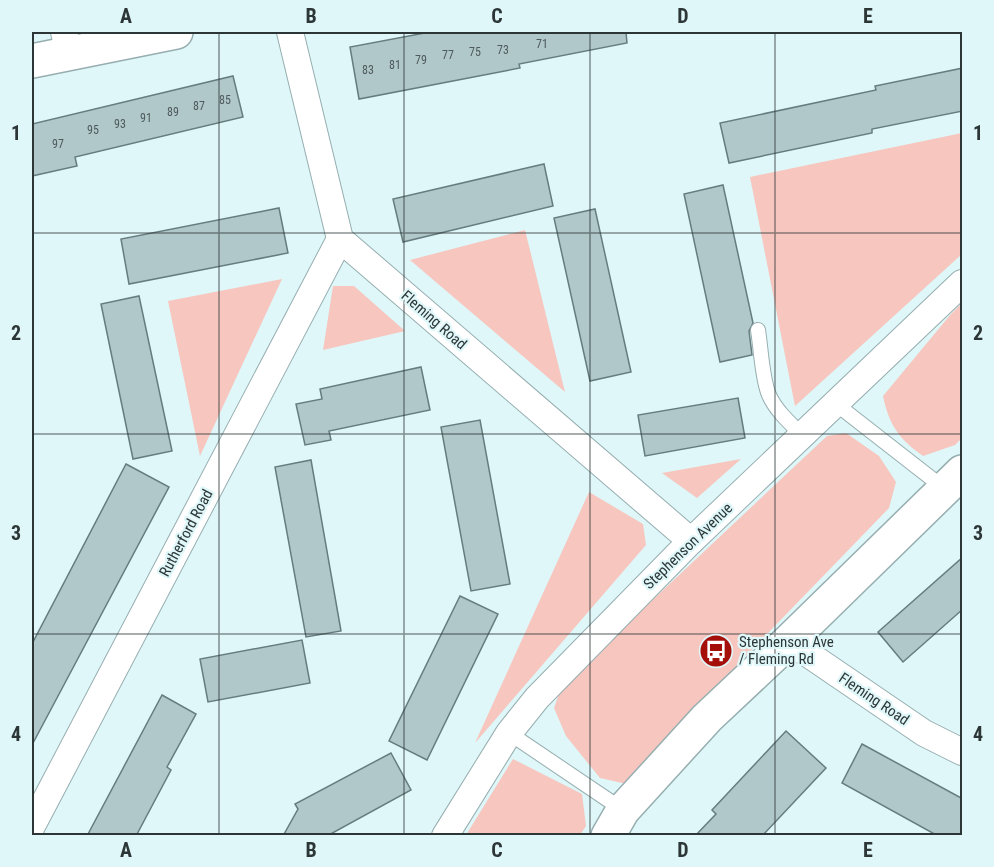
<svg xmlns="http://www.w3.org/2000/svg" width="994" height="867" font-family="'Roboto Condensed',sans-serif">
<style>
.green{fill:#f7c6be}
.building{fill:#b1c8cb;stroke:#677c7e;stroke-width:1.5}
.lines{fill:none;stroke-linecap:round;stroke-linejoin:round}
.service-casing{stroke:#97aeb0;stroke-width:16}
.minor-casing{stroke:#97aeb0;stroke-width:28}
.tertiary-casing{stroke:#97aeb0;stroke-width:36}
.service{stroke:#fff;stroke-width:14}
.minor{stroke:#fff;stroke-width:26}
.tertiary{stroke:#fff;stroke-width:33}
.grid{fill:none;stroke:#2d3637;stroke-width:1.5;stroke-opacity:0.55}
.labels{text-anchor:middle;stroke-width:4.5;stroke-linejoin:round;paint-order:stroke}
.number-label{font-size:12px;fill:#4e5a5c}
.street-label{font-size:15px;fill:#2d3637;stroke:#dff7f9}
.poi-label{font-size:15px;fill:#2d3637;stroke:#dff7f9;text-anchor:start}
.neatline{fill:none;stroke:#2d3637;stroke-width:2}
.grid-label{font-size:20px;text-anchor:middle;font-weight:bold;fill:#2d3637}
</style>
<rect width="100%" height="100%" fill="#dff7f9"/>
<g class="green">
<polygon points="962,133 962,254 795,406 750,177"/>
<polygon points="525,230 565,392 410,260"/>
<polygon points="282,279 200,456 168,301"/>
<polygon points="333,286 354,286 405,331 323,350"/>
<path d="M962,303V438L955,445L923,456C899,439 889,425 883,396L951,314Z"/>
<polygon points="846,433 879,456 896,482 889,508 738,664 631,785 600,778 566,736 554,708 562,685 827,436"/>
<polygon points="741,459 697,498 662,473"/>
<polygon points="589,492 643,524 646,545 475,743"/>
<polygon points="513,759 582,794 586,826 580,835 466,835"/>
</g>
<g class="building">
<polygon points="430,32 626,32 627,43 519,64 520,68 359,99 350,47"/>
<polygon points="963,68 963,111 872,129 872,133 729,163 720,123 876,90 875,86"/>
<polygon points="233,76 243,117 75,157 77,166 32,176 32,124"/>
<polygon points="544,164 553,206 403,242 393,199"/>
<polygon points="723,185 753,323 749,331 752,355 720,362 684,194"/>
<polygon points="279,208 288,253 129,284 121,239"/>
<polygon points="595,209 631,372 590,381 554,218"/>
<polygon points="139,296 172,451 133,459 101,304"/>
<polygon points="421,367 430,410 329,431 331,440 305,445 296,404 322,399 320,389"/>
<polygon points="738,398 745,438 645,456 638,415"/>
<polygon points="480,420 510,584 471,591 441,427"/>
<polygon points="311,460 341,631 306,637 275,467"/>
<polygon points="126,464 169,487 32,745 32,644"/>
<polygon points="963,557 963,609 903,662 878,632"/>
<polygon points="460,596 498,614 427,760 389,741"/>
<polygon points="302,640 310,683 208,702 200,659"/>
<polygon points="162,695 196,714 167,767 171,770 136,836 87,836"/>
<polygon points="786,731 826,768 762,836 695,836 716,814 712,810"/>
<polygon points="862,744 963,799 963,836 938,836 842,783"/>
<polygon points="391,753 411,790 327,836 283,836 298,809 295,804"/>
</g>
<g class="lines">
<g class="service-casing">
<g id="service">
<path d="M758,330C761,348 762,379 769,395C776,411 791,424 803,436"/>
<polyline points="836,404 945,489"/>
<polyline points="509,733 623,810"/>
</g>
</g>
<g class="minor-casing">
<g id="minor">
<polyline points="64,32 69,54"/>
<polyline points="290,32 340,239 691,541"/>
<polyline points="789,641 924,733 962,752"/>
<polyline points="32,826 340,239"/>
<polyline points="445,836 509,733 537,698 691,541 962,283"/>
</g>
</g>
<g class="tertiary-casing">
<g id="tertiary">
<polyline points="32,61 176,32"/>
<polyline points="608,836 623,810 707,718 789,641 962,472"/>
</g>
</g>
<use href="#service" class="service"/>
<use href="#minor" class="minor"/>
<use href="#tertiary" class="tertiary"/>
</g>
<path class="grid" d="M219,32V836M404,32V836M590,32V836M775,32V836M32,233H962M32,434H962M32,634H962"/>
<defs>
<g id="bus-disc" transform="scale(1.725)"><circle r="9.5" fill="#a50f0a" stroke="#dff7f9"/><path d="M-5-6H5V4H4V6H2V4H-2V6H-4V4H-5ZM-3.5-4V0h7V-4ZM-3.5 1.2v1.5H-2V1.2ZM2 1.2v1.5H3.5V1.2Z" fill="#fff"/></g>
</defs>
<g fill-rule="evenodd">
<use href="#bus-disc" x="716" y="651"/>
</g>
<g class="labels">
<g class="number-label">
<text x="542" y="48">71</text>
<text x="503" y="54">73</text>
<text x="475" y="56">75</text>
<text x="448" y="59">77</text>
<text x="421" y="64">79</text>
<text x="395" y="69">81</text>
<text x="368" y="74">83</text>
<text x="225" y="104">85</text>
<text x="199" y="110">87</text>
<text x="173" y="116">89</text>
<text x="146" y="122">91</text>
<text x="120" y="128">93</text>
<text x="93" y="134">95</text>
<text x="58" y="148">97</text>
</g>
<g class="street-label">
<text transform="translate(434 320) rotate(41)" y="5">Fleming Road</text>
<text transform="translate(186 533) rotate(-62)" y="5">Rutherford Road</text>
<text transform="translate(688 546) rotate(-44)" y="5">Stephenson Avenue</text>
<text transform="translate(874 699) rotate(34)" y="5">Fleming Road</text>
</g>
<g class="poi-label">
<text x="739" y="647">Stephenson Ave<tspan x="739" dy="17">/ Fleming Rd</tspan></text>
</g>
</g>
<rect width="994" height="867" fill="none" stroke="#dff7f9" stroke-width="66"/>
<rect x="33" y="33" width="928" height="801" class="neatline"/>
<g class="grid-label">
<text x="126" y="23">A</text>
<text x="311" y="23">B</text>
<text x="497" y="23">C</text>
<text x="683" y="23">D</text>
<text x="868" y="23">E</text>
<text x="16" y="140">1</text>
<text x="978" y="140">1</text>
<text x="16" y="340">2</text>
<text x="978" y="340">2</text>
<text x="16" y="540">3</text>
<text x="978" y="540">3</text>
<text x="16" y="741">4</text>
<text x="978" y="741">4</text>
<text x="126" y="857">A</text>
<text x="311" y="857">B</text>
<text x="497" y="857">C</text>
<text x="683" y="857">D</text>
<text x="868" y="857">E</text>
</g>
</svg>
